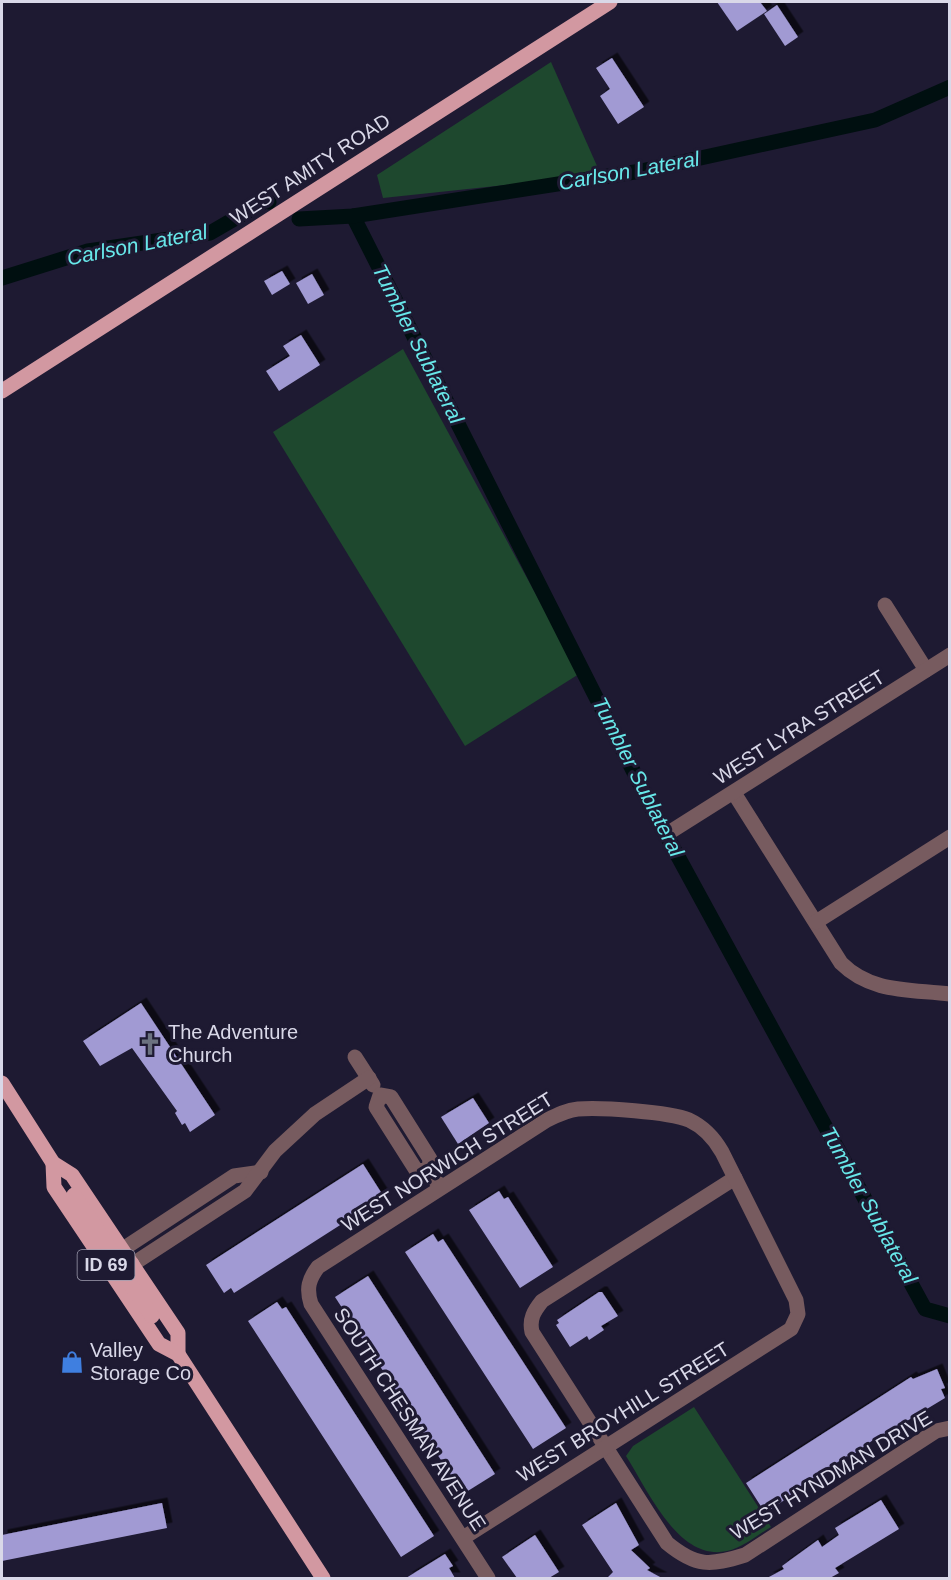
<svg xmlns="http://www.w3.org/2000/svg" width="951" height="1580" font-family="Arial,sans-serif">
<style>
.green{fill:#1e482e}
.lines{fill:none;stroke-linecap:round;stroke-linejoin:round}
.canal{stroke:#000f10;stroke-width:15}
.building{fill:#a19ad3;filter:url(#shadow)}
.minor{stroke:#775b5f;stroke-width:15}
.major{stroke:#d298a1;stroke-width:15}
.labels{text-anchor:middle;stroke-width:6;stroke-linejoin:round;paint-order:stroke}
.shield{fill:#1e1a32;stroke:#a19fb1;stroke-width:1.5}
.shield-label{font-size:18px;font-weight:bold;fill:#d9d8e8}
.street-label{font-size:20px;fill:#d9d8e8;stroke:#1e1a32}
.poi-label{font-size:20px;fill:#d9d8e8;stroke:#1e1a32;text-anchor:start}
.water-label{font-size:21px;font-style:italic;fill:#68e8ea;stroke:#1e1a32}
</style>
<defs>
<filter id="shadow"><feDropShadow dx="5.5" dy="-5.5" stdDeviation="0" flood-color="#0009"/></filter>
</defs>
<rect width="100%" height="100%" fill="#1e1a32"/>
<g class="green">
<polygon points="551,62 601,175 383,198 377,175"/>
<polygon points="403,349 579,674 465,746 273,432"/>
<path d="M694,1407L771,1527C757,1535 743,1548 727,1551C678,1562 648,1490 626,1456L633,1446Z"/>
</g>
<g class="lines">
<g class="canal">
<polyline points="353,216 657,818 925,1309 950,1316"/>
<polyline points="299,219 353,216 641,171 875,120 950,87"/>
<polyline points="2,278 88,251 210,233 265,201 269,202"/>
</g>
</g>
<g class="building">
<polygon points="717,2 760,2 767,11 737,31"/>
<polygon points="777,5 798,37 785,46 764,14"/>
<polygon points="612,58 644,107 618,124 600,96 610,89 596,68"/>
<polygon points="282,271 290,284 272,295 264,281"/>
<polygon points="312,274 324,295 308,304 296,283"/>
<polygon points="301,335 320,365 279,391 266,371 290,356 283,346"/>
<polygon points="141,1003 215,1115 190,1132 185,1123 182,1125 175,1113 177,1111 132,1048 100,1066 83,1041"/>
<polygon points="473,1098 489,1123 458,1144 441,1117"/>
<polygon points="363,1164 384,1197 234,1293 231,1288 224,1293 206,1265"/>
<polygon points="499,1191 504,1199 508,1197 553,1267 520,1288 469,1210"/>
<polygon points="433,1234 438,1242 443,1239 566,1428 533,1449 405,1252"/>
<polygon points="368,1276 495,1474 463,1494 335,1297"/>
<polygon points="599,1292 602,1292 618,1316 601,1326 604,1330 589,1340 587,1336 570,1347 556,1325 559,1323 557,1320"/>
<polygon points="277,1302 282,1309 286,1307 434,1536 401,1557 248,1321"/>
<polygon points="937,1369 945,1388 941,1389 945,1398 882,1436 881,1434 849,1458 847,1456 812,1479 813,1481 768,1511 765,1507 762,1508 746,1483 911,1377 913,1379"/>
<polygon points="881,1500 899,1529 835,1568 839,1573 830,1578 767,1578 784,1569 782,1566 818,1540 822,1547 839,1535 835,1528"/>
<polygon points="162,1503 167,1528 2,1561 2,1535"/>
<polygon points="616,1503 639,1545 631,1550 650,1568 647,1570 662,1578 607,1578 613,1572 582,1525"/>
<polygon points="535,1535 559,1572 549,1578 517,1578 502,1557"/>
<polygon points="445,1554 453,1566 449,1568 455,1578 406,1578"/>
</g>
<g class="lines">
<g class="minor">
<polyline points="885,605 926,670"/>
<path d="M734,793L841,963C871,993 909,989 950,994"/>
<polyline points="670,832 950,655"/>
<polyline points="816,922 950,837"/>
<polyline points="355,1057 373,1085"/>
<polyline points="429,1171 416,1170 376,1107 380,1095 391,1097 430,1159 429,1171 440,1187"/>
<path d="M735,1178L542,1301C534,1311 529,1319 532,1332L667,1543C696,1567 710,1566 745,1555L936,1431L950,1428"/>
<polyline points="123,1249 234,1176 261,1172"/>
<polyline points="133,1264 245,1191 275,1151 315,1114 369,1078"/>
<path d="M463,1538L791,1329L798,1314L796,1300L722,1152C714,1138 704,1127 689,1120C669,1112 601,1107 578,1109C567,1110 557,1115 547,1120L318,1267C309,1279 306,1288 311,1304L488,1578"/>
</g>
<g class="major">
<polyline points="2,391 610,2"/>
<polyline points="2,1083 53,1163 72,1175 178,1333 178,1354"/>
<polyline points="53,1163 54,1187 159,1344 178,1354 323,1578"/>
<polyline points="74,1195 114,1255 132,1264"/>
<polyline points="110,1267 118,1266 152,1316"/>
</g>
</g>
<defs>
<g id="church-bare" transform="scale(1.8)"><path d="M-1.2-6h2.4v3.5h3.3v2.4h-3.3V6h-2.4V-.1h-3.3v-2.4h3.3Z" fill="#6b7280" stroke="#1e1a32" stroke-width="2.5" paint-order="stroke"/></g>
<g id="shop-bare" transform="scale(1.8)"><path d="M-5-2.5h2.3a2.7 3.5 0 0 1 5.4 0H5L5.5 6h-11ZM-1.5-2.5h3a1.5 2.3 0 0 0-3 0Z" fill="#3f7fe0" stroke="#1e1a32" stroke-width="2.5" paint-order="stroke"/></g>
</defs>
<g fill-rule="evenodd">
<use href="#church-bare" x="150" y="1044"/>
<use href="#shop-bare" x="72" y="1362"/>
</g>
<g class="labels">
<rect class="shield" x="77.5" y="1250" width="57" height="30" rx="4.5"/>
<g class="shield-label">
<text x="106" y="1271">ID 69</text>
</g>
<g class="street-label">
<text transform="translate(310 169) rotate(-33)" y="7">WEST AMITY ROAD</text>
<text transform="translate(799 727) rotate(-32)" y="7">WEST LYRA STREET</text>
<text transform="translate(447 1162) rotate(-32)" y="7">WEST NORWICH STREET</text>
<text transform="translate(623 1412) rotate(-32)" y="7">WEST BROYHILL STREET</text>
<text transform="translate(410 1419) rotate(57)" y="7">SOUTH CHESMAN AVENUE</text>
<text transform="translate(831 1475) rotate(-31)" y="7">WEST HYNDMAN DRIVE</text>
</g>
<g class="poi-label">
<text x="168" y="1039">The Adventure<tspan x="168" dy="23">Church</tspan></text>
<text x="90" y="1357">Valley<tspan x="90" dy="23">Storage Co</tspan></text>
</g>
<g class="water-label">
<text transform="translate(629 171) rotate(-10)" y="7">Carlson Lateral</text>
<text transform="translate(137 245) rotate(-11)" y="7">Carlson Lateral</text>
<text transform="translate(418 344) rotate(63)" y="7">Tumbler Sublateral</text>
<text transform="translate(638 777) rotate(63)" y="7">Tumbler Sublateral</text>
<text transform="translate(869 1205) rotate(61)" y="7">Tumbler Sublateral</text>
</g>
</g>
<rect width="951" height="1580" fill="none" stroke="#d9d8e8" stroke-width="6"/>
</svg>
